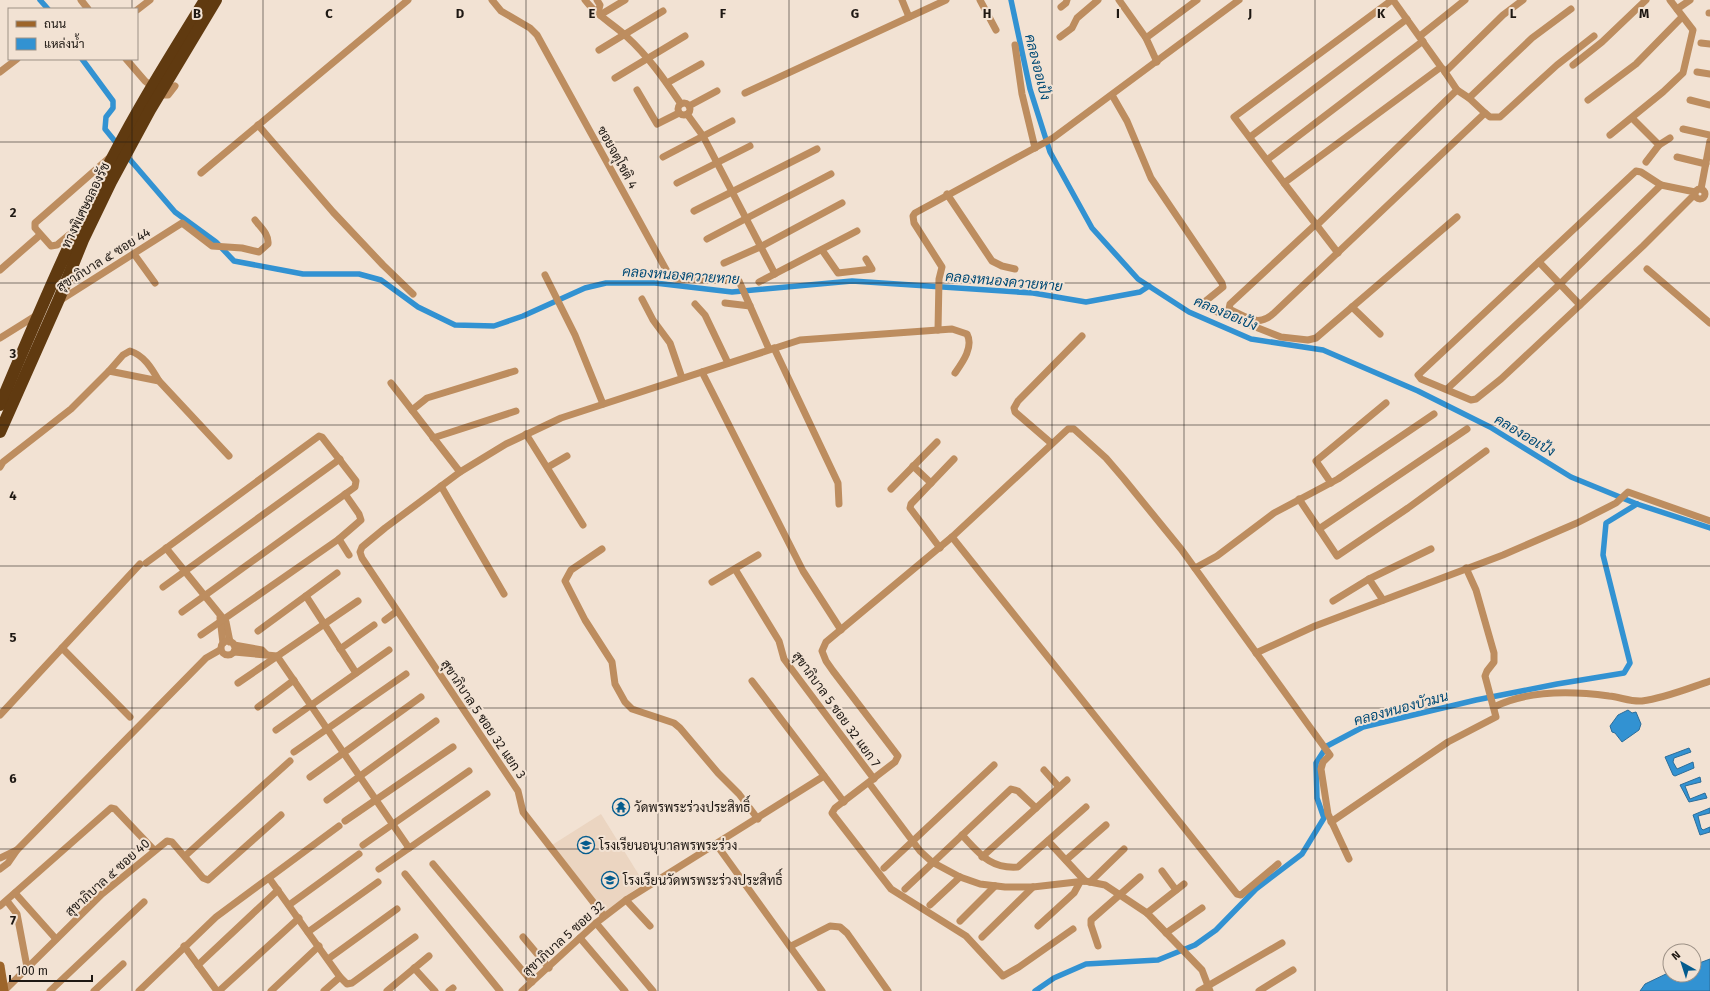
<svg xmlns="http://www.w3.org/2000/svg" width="1710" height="991" font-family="'Fira Sans',Sarabun,sans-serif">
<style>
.built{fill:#ebd5c1}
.water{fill:#3292d2;stroke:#2c6d99}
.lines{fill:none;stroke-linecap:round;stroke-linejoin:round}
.canal{stroke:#3292d2;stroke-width:5.5}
.street{stroke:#bd8d5f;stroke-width:7}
.secondary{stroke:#9d652a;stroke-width:9}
.highway-bridge{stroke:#603a10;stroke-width:12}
.grid{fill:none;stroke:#1e1813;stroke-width:1;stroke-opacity:0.55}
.labels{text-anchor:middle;stroke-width:4;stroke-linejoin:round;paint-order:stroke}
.street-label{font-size:13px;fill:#1e1813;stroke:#f2e2d3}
.poi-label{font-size:13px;fill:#1e1813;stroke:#f2e2d3;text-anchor:start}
.water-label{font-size:14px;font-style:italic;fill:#004a75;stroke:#f2e2d3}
.grid-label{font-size:13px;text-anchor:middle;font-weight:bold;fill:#1e1813;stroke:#f2e2d3;stroke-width:4;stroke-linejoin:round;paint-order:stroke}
</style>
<rect width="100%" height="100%" fill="#f2e2d3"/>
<polygon class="built" points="601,814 644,883 604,912 552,845"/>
<g class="water">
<polygon points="1628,710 1632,713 1636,712 1641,724 1639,730 1622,742 1615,733 1612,732 1610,726 1618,715"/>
<polygon points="1689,748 1691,752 1674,758 1673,762 1677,769 1693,762 1694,768 1675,776 1673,775 1665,757"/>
<polygon points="1700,777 1701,782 1685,786 1690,799 1705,793 1707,798 1689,802 1680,785"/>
<polygon points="1710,808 1710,813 1698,816 1701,828 1703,830 1710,827 1710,832 1700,835 1693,815"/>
<polygon points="1710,959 1710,991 1640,991 1645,984 1668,973 1670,973 1670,975 1694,975 1694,965"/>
</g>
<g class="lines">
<g class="canal">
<polyline points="40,0 48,9"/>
<polyline points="1011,0 1030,89 1050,152 1092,228 1138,279 1189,312 1251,339 1323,350 1418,391 1490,427 1571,477 1637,504 1710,528"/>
<polyline points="82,59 113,101 113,108 106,117 105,129 118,145"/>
<polyline points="126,155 175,212 216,242 234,261 303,274 359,274 381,280 418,307 455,325 494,326 523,316 585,288 606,283 655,283 732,292 852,281 1033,293 1086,302 1140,292 1149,286"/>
<polyline points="1035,991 1054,978 1086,964 1158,960 1195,945 1216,930 1256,889 1302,854 1324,818 1317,798 1316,763 1327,746 1363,727 1476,700 1557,684 1624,673 1630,663 1603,555 1606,523 1637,504"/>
</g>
<g class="street">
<polyline points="81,0 88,9"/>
<polyline points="492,0 501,11 530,28 537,35 669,275 676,279 739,281 769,349"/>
<path d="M585,0C596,15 613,24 626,36C649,57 664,79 681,104"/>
<polyline points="597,0 600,5 598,13"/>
<polyline points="902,0 909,17"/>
<polyline points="980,0 996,30"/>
<polyline points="1119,0 1146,38 1157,62"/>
<polyline points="1392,0 1234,117 1284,183 1441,67 1393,0"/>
<polyline points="1061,7 1066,3 1067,0"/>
<polyline points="1677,9 1690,0"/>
<polyline points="137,10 150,0"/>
<polyline points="1709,13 1710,13"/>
<polyline points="600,15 625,0"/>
<polyline points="1420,36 1465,0"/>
<polyline points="1060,37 1072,28 1077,18 1098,0"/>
<polyline points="1146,38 1197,0"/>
<polyline points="1701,43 1710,44"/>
<polyline points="1015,45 1022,94 1035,148"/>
<polyline points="599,50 663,11"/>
<polyline points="126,59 145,81 163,95 168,95 175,86"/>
<polyline points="1573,65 1602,42 1646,0"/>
<polyline points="1443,69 1457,90 1469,98"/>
<polyline points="0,72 17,59"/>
<polyline points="1445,72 1503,15 1523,0"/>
<polyline points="1697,72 1710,74"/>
<polyline points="615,78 685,36"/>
<polyline points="667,83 701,64"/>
<polyline points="637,90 657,124 679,113"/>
<polyline points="745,93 946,0"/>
<polyline points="1112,95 1127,121 1151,178 1222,283 1223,287 1202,304 1202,306 1281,337 1308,340 1316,338 1457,217"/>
<polyline points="1588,100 1636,64 1682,17"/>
<polyline points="1690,100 1710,105"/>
<circle cx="684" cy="109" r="6"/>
<polyline points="689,106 717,91"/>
<polyline points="1485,113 1490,117 1500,117 1557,65 1594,36"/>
<polyline points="687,114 703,136 775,274"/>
<polyline points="1632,118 1659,145 1646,162"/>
<polyline points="258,125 333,212 383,265 413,294"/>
<polyline points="1683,129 1710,135"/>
<polyline points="1610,135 1663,92 1683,73 1693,30 1670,0"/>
<polyline points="1250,137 1407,19"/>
<polyline points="1659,145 1670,138"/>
<polyline points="663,157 732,121"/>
<polyline points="1677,157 1706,164"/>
<polyline points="1267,160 1423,41"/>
<polyline points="201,173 408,0"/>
<polyline points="677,183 750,146"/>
<polyline points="1284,183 1338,253"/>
<circle cx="1700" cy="194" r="5"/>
<polyline points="1701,189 1710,141"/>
<polyline points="947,194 992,261 1002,266 1015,269"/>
<polyline points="1694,195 1643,246 1501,379 1476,399 1471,400 1428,382 1421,379 1418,375 1636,171 1641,172 1661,185 1695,192"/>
<polyline points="694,211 817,149"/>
<path d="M1316,224L1230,304L1229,309C1247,317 1258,328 1274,313L1485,113L1469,98L1532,38L1571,9"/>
<polyline points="1317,225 1457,90"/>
<polyline points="69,235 57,245 51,246 35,228 35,223 108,159"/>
<polyline points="707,239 831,174"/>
<polyline points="822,250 838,273 872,269 866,259"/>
<polyline points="134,254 155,283"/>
<polyline points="1539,262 1580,305"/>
<polyline points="724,263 760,247 842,203"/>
<polyline points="1647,269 1710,323"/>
<polyline points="0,270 40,235"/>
<polyline points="545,275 575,335 603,404"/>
<polyline points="759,282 857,231"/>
<polyline points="642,299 653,320 670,343 682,378"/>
<path d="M59,301L182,223L212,246L242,248L259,252L268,244C269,234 261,228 255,220"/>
<polyline points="725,303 750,306"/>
<polyline points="695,304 705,315 728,363"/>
<polyline points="1352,307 1380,334"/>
<polyline points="938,330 939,279 942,267 914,223 913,216 915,213 1053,138 1239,0"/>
<polyline points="0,338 37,315"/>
<polyline points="774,348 838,483 839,504"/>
<path d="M109,371L123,355L130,351C144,355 152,369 159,381"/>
<polyline points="702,372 803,571 841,630"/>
<polyline points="391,383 460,472"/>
<polyline points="1447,389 1560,284 1661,185"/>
<polyline points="412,410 427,398 515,371"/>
<polyline points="526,434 583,525"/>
<polyline points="433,438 516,411"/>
<polyline points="1051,443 1015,412 1014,408 1018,401 1082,336"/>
<polyline points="913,466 931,483"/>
<polyline points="0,467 3,462 71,409 109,371 159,381 229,456"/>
<polyline points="548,467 567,456"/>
<polyline points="1331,483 1316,461 1386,403"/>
<polyline points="441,486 504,594"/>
<polyline points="891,489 937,442"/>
<polyline points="1299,499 1319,529 1467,429"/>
<polyline points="1319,529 1337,556 1408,508 1486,451"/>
<polyline points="952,537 1237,894 1241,895 1278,864"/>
<polyline points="339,539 349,555"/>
<polyline points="166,548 226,622 230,642"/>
<polyline points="940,548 910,508 911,504 954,459"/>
<polyline points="602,549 571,570 565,581 585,620 612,662 615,684 625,702 632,709 674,723 680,728 718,773 739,794 758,819"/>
<polyline points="146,563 319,436 322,437 356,481 355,487 182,612"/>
<polyline points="1195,568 1217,556 1274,513 1338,479 1434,414"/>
<polyline points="735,569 779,641 784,659 874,779"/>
<polyline points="1369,579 1383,600"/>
<polyline points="712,582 758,555"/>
<polyline points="163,587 340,459"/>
<polyline points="306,596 356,673"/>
<polyline points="1333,601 1369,579 1431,549"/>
<polyline points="220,618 223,643"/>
<polyline points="385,620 397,611"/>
<polyline points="258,631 337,573"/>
<polyline points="201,635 339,539 361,520 359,514 345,494"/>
<circle cx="228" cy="648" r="7"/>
<polyline points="234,645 262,650 266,654"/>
<polyline points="62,648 130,717"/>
<polyline points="340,649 374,625"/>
<polyline points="234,652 277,656 409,848"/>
<polyline points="1256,653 1315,626 1503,555 1577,523 1616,503 1628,492 1710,521"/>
<polyline points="752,681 844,802"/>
<polyline points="238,683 358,601"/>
<polyline points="258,707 294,680"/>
<path d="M1494,707C1528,690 1572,691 1609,696C1620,697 1631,702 1642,701C1665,698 1689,688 1710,681"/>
<polyline points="0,715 140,564"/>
<polyline points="276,730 389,650"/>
<polyline points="294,752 406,674"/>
<polyline points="1044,770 1059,787"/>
<polyline points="310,777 421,697"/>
<polyline points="869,783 920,851 932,862 960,877 980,884 1005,887 1033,887 1085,881 1105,885 1147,913 1202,970 1210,991"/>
<polyline points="327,800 436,721"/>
<polyline points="345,821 453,747"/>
<polyline points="1331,822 1448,742 1496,717 1485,676 1487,671 1494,662 1494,653 1476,590 1466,568"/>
<path d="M962,835C980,854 990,869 1018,867L1086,807"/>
<polyline points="1048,841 1085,881"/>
<polyline points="716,844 822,991"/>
<polyline points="363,845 469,771"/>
<polyline points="185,856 290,761"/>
<polyline points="982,857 1067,780"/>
<polyline points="0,858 17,850"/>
<polyline points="1066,860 1106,825"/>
<polyline points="433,864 532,982"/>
<polyline points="884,868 994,765"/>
<polyline points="0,869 8,863 17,850 206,658 220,650"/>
<polyline points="379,869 487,794"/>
<polyline points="1162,871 1176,890"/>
<polyline points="405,874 500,991"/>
<polyline points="269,878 340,977 347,984 352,983 415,937"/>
<polyline points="1090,882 1124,849"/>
<polyline points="905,889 1011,789 1018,791 1036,808"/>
<polyline points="15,893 56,939"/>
<polyline points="626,900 650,926"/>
<polyline points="7,901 17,914 27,967"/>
<polyline points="289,905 359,854"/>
<polyline points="930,905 960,877"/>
<polyline points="0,906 111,808 115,809 154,850"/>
<polyline points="1147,913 1184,884"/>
<path d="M604,916L523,812L518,791L362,558L360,552L362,547L385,528L460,472L506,444L561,418L800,340L952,329L967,334C974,347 962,363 955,373"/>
<polyline points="960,921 995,886"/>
<polyline points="596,923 653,991"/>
<polyline points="1038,926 1074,893 1080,882"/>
<polyline points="1073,929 1019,967 1003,976 966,936 891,889 832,813 835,808 895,762 898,756 833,671 826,661 822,651 826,642 952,537 1068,429 1074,429 1106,458 1124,479 1181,549 1330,755 1323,762 1321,769 1328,814 1349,859"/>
<polyline points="308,932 378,882"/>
<polyline points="1166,933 1202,908"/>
<polyline points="523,937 549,968"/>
<polyline points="982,937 1033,887"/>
<polyline points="580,938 625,991"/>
<polyline points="184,946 217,991"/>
<polyline points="791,946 830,926 840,927 847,933 888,991"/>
<polyline points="1098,946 1091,925 1091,920 1140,877"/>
<polyline points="328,959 397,909"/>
<polyline points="198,965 278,890"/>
<polyline points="414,968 435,991"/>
<polyline points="4,991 102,894 167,841 172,842 203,878 208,880 281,815"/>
<polyline points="50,991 144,902"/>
<polyline points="94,991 123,964"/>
<polyline points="139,991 216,917 339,826"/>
<polyline points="219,991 299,918"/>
<polyline points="271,991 319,946"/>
<polyline points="324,991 340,977"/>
<polyline points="387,991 429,956"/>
<polyline points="449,991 453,988"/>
<polyline points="522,991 596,923 626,900 824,776"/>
<polyline points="1199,991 1282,943"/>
<polyline points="1259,991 1293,970"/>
</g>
<polyline class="secondary" points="0,966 4,991"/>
<g class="highway-bridge">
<path d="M0,405C42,305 85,203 139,109C160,72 183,36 205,0"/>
<polyline points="0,432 59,299 83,240 111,182 150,110 216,0"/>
</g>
</g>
<path class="grid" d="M132,0V9M263,0V991M395,0V991M526,0V991M658,0V991M789,0V991M921,0V991M1052,0V991M1184,0V991M1315,0V991M1447,0V991M1578,0V991M132,59V991M0,142H1710M0,283H1710M0,425H1710M0,566H1710M0,708H1710M0,849H1710"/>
<defs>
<g id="temple-ring" transform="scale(0.9)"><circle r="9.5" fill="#f2e2d3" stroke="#045c8e" stroke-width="1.5"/><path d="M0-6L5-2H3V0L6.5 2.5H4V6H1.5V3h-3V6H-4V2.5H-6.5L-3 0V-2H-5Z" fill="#045c8e"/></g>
<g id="school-ring" transform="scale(0.9)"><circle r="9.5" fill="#f2e2d3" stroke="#045c8e" stroke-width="1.5"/><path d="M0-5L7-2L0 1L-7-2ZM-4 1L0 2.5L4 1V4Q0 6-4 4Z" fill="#045c8e"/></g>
</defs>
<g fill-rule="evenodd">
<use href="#temple-ring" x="621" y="807"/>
<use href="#school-ring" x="586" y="845"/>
<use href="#school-ring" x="610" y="880"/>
</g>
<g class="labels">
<g class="street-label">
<text transform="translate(618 157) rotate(61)" y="5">ซอยจตุโชติ 4</text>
<text transform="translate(85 205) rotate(-64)" y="5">ทางพิเศษฉลองรัช</text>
<text transform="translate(103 259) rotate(-32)" y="5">สุขาภิบาล ๕ ซอย 44</text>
<text transform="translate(837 709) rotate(54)" y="5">สุขาภิบาล 5 ซอย 32 แยก 7</text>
<text transform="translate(484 719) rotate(56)" y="5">สุขาภิบาล 5 ซอย 32 แยก 3</text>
<text transform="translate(107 877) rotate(-42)" y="5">สุขาภิบาล ๕ ซอย 40</text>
<text transform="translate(563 938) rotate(-42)" y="5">สุขาภิบาล 5 ซอย 32</text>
</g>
<g class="poi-label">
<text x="634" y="812">วัดพรพระร่วงประสิทธิ์</text>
<text x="599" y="850">โรงเรียนอนุบาลพรพระร่วง</text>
<text x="623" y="885">โรงเรียนวัดพรพระร่วงประสิทธิ์</text>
</g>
<g class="water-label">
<text transform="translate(1038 67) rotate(76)" y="5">คลองออเป้ง</text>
<text transform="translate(681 275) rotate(4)" y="5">คลองหนองควายหาย</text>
<text transform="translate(1004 281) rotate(5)" y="5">คลองหนองควายหาย</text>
<text transform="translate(1226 313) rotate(23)" y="5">คลองออเป้ง</text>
<text transform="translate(1525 435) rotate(31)" y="5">คลองออเป้ง</text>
<text transform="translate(1401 708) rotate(-15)" y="5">คลองหนองบัวมน</text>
</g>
</g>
<g class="grid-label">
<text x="197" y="18">B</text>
<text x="329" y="18">C</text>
<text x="460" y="18">D</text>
<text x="592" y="18">E</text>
<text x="723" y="18">F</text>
<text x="855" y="18">G</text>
<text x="987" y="18">H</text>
<text x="1118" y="18">I</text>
<text x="1250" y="18">J</text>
<text x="1381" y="18">K</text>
<text x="1513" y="18">L</text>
<text x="1644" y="18">M</text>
<text x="13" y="217">2</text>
<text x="13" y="358">3</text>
<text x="13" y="500">4</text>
<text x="13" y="642">5</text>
<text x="13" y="783">6</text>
<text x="13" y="925">7</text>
</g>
<rect x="8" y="8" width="130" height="52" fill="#f2e2d3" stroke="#9d9186"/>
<rect x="16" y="21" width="20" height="6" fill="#9d652a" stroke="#9d9186"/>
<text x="44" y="28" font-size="12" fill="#1e1813">ถนน</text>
<rect x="16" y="38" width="20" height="12" fill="#3292d2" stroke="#9d9186"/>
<text x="44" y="48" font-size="12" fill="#1e1813">แหล่งน้ำ</text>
<g transform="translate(1682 963) rotate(321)"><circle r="19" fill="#f2e2d3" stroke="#9d9186"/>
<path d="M0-3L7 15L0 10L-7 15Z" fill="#045c8e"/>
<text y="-6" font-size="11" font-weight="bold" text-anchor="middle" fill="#1e1813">N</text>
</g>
<path d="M10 975v6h82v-6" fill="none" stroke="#1e1813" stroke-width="2"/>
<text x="16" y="975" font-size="12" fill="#1e1813" stroke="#f2e2d3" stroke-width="3" paint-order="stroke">100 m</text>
</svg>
